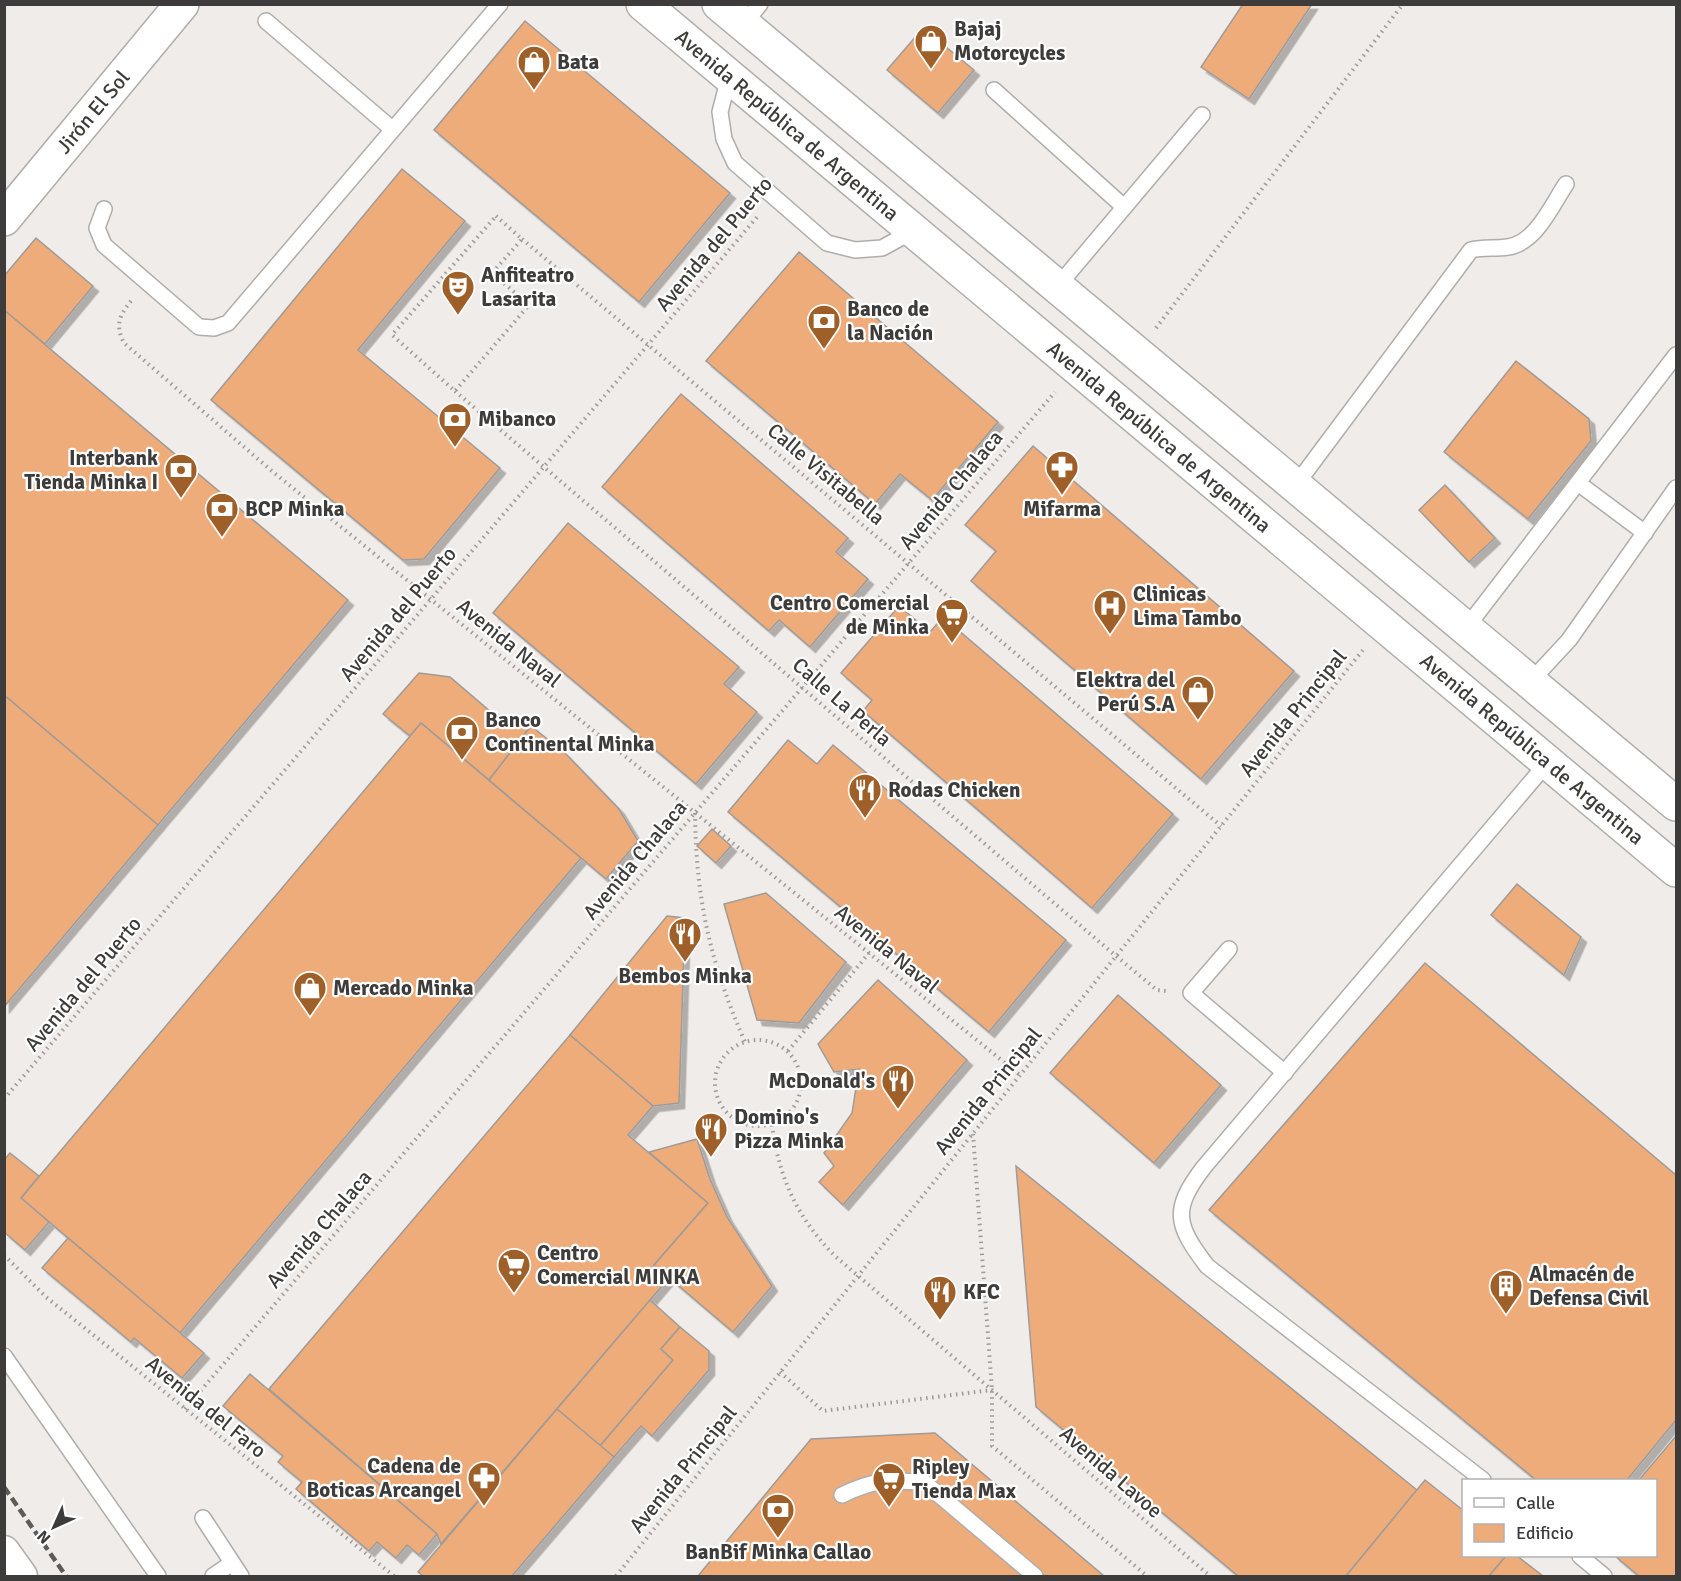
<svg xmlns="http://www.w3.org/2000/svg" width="1681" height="1581" font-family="Signika,sans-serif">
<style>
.building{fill:#eeac7a;stroke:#9f9b98;stroke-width:1.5;filter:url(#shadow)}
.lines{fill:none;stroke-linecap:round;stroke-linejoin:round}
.service-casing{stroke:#b1adaa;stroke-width:18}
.minor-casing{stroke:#b1adaa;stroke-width:33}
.tertiary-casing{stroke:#b1adaa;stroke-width:36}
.secondary-casing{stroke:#b1adaa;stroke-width:36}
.path{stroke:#9d9a98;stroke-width:4;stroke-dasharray:1.5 4.5;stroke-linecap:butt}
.service{stroke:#fff;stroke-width:15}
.minor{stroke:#fff;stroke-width:30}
.tertiary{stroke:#fff;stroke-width:33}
.secondary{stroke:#fff;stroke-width:33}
.rail{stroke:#5c5b59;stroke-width:4.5;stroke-dasharray:9 4.5;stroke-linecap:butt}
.labels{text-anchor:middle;stroke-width:4.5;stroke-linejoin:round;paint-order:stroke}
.poi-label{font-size:21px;font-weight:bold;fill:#3d3c3b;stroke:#fff;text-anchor:start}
.street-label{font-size:21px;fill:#3d3c3b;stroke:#fff}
</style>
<defs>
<filter id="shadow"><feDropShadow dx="5.5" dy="5.5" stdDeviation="0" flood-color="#0004"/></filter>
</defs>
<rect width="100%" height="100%" fill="#f0ece9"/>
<g class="building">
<polygon points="1243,4 1312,4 1249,99 1201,67"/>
<polygon points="525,21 730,193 639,302 434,130"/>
<polygon points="923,28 974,70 938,113 887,70"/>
<polygon points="402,169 465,221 358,350 500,468 424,559 403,560 211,400"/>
<polygon points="36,238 93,286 45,344 4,310 4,276"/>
<polygon points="799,252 998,422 932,500 900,474 875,504 706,361"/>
<polygon points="4,310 348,600 158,825 4,695"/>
<polygon points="1516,361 1589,419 1591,441 1528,519 1444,452"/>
<polygon points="681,394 848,538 836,552 868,579 810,647 779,620 769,631 602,487"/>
<polygon points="1033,446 1294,671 1201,779 971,581 996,551 965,525"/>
<polygon points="1445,485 1495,538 1469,562 1419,510"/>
<polygon points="568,523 739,667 724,684 757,712 696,784 493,613"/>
<polygon points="899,606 930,632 943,617 1173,814 1092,908 863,711 872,700 841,673"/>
<polygon points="419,673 450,677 491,712 531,726 489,780 421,723 410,736 383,714"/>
<polygon points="4,695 158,825 4,1007"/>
<polygon points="421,723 581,858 180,1333 21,1198"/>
<polygon points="531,726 565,753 619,809 638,841 606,879 489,780"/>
<polygon points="788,740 817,764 833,745 1066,940 989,1032 728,812"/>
<polygon points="712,829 731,846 716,863 697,846"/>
<polygon points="1517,884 1581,937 1564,975 1491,915"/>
<polygon points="766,893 846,962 799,1023 757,1020 724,904"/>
<polygon points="667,916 685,918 679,1103 653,1106 570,1035"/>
<polygon points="1425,963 1676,1175 1676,1420 1627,1480 1536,1480 1209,1210"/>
<polygon points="878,980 967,1060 843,1205 819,1182 834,1166 824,1153 852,1113 859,1069 834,1072 818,1044"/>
<polygon points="1118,995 1221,1085 1154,1163 1050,1073"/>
<polygon points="570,1035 653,1106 628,1135 708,1203 654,1265 669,1278 441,1544 437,1534 269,1389"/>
<polygon points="697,1139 710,1179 727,1217 772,1286 733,1332 654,1265 708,1203 649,1152"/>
<polygon points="10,1153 39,1176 21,1198 49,1222 25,1250 4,1232 4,1160"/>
<polygon points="1016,1166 1417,1490 1346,1576 1238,1576 1036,1407"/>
<polygon points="68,1238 204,1353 182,1378 134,1338 131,1342 42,1268"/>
<polygon points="650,1300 680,1327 661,1349 673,1360 600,1446 557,1409"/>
<polygon points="680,1327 709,1351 709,1370 652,1436 641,1426 614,1457 600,1446 673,1360 661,1349"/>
<polygon points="250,1374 437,1534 419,1555 407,1545 396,1558 377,1542 369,1551 296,1489 302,1482 278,1462 283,1456 223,1406"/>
<polygon points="557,1409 614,1457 512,1576 423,1576 418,1572"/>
<polygon points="935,1433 1104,1576 698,1576 811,1439"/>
<polygon points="1676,1436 1676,1576 1639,1576 1615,1556 1656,1556 1656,1480 1639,1480"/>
<polygon points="1425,1480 1464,1511 1464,1556 1506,1556 1489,1576 1346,1576"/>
<polygon points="1506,1556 1517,1556 1543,1576 1489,1576"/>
</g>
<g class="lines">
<g class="service-casing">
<g id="service">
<polyline points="266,21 392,129"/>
<polyline points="743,25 760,4"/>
<polyline points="729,77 720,112 724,139 735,163 827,243 855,250 882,248 913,231"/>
<polyline points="994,90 1124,207"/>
<polyline points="104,209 97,228 104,245 199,327 214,328 228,323 500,4"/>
<polyline points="1057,287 1202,115"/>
<polyline points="1578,483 1645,533"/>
<path d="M1295,486L1471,250C1484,247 1495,249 1508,247C1536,243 1552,205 1566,184"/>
<polyline points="1466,628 1676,355"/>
<polyline points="1530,682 1569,640 1676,488"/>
<polyline points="1229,949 1191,993 1285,1073"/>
<polyline points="4,1356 158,1576"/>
<path d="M1483,1480L1207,1266C1176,1225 1171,1210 1204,1167L1548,762"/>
<path d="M842,1495C872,1480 891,1479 925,1483L1035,1576"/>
<polyline points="203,1518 241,1576"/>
<polyline points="1580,1556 1604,1576"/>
<polyline points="213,1576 232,1563"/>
</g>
</g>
<g class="minor-casing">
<polyline id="minor" points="4,1551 22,1576"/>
</g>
<g class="tertiary-casing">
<polyline id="tertiary" points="4,219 182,4"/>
</g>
<g class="secondary-casing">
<g id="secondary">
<polyline points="643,4 1676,870"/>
<polyline points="719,4 1676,804"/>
</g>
</g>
<g class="path">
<polygon points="496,216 522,239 492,273 529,305 455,391 392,335"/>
<polyline points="522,239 1221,826"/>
<path d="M131,301C119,316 115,325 124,343L273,472L1020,1075"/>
<polyline points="1156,328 1403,4"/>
<polyline points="455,391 1116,956 1157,990 1166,991"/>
<path d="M695,813C696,900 710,962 745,1042"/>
<circle cx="758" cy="1083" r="43"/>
<polyline points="788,1051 869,953"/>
<polyline points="4,1099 758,216"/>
<path d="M772,1125C779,1178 797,1218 836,1257L1210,1576"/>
<polyline points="973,1134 992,1390 992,1446 1147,1576"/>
<polyline points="4,1255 46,1297 394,1576"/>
<polyline points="780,1372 823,1411 992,1390"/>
<polyline points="185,1409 1055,392"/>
<polyline points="616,1576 1363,650"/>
</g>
<use href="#service" class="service"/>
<use href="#minor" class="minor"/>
<use href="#tertiary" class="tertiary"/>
<use href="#secondary" class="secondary"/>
<polyline class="rail" points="4,1487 66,1576"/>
</g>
<defs>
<g id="shop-pin" transform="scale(1.725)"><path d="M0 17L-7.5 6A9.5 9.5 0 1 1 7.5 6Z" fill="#9f5f28" stroke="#fff"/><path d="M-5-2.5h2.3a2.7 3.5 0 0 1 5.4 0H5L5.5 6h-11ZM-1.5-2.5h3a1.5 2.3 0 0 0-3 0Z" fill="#fff"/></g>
<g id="theatre-pin" transform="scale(1.725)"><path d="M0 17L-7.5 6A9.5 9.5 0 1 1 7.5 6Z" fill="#9f5f28" stroke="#fff"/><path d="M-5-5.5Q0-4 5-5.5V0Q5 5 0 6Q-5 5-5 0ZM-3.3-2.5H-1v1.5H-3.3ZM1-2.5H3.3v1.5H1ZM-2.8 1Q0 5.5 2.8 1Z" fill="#fff"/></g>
<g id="bank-pin" transform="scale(1.725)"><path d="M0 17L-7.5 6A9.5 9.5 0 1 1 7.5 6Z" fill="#9f5f28" stroke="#fff"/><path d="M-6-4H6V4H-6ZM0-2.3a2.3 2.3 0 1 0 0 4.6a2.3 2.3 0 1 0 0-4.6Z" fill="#fff"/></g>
<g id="pharmacy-pin" transform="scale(1.725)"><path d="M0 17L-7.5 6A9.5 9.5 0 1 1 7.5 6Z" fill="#9f5f28" stroke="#fff"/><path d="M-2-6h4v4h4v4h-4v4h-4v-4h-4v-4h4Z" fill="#fff"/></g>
<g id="hospital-pin" transform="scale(1.725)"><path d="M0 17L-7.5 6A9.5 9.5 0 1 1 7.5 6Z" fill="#9f5f28" stroke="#fff"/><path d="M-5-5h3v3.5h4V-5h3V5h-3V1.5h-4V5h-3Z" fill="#fff"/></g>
<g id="supermarket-pin" transform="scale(1.725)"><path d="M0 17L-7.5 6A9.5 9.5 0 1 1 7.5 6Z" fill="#9f5f28" stroke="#fff"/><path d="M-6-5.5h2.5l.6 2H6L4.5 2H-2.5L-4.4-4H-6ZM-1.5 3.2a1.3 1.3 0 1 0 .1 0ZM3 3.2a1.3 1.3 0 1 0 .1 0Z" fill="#fff"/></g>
<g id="restaurant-pin" transform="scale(1.725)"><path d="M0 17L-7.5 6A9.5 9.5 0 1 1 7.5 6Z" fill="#9f5f28" stroke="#fff"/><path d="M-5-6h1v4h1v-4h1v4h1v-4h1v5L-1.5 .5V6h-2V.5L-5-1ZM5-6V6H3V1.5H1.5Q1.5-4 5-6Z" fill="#fff"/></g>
<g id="building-pin" transform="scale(1.725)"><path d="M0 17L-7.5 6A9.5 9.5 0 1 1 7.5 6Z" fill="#9f5f28" stroke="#fff"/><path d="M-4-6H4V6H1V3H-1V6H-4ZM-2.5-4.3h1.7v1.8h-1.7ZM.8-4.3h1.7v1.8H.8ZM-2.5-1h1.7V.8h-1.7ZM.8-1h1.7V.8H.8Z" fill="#fff"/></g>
</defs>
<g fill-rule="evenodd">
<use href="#shop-pin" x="931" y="41"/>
<use href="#shop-pin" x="534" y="62"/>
<use href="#theatre-pin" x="458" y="287"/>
<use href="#bank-pin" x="824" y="321"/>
<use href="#bank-pin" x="455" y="419"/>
<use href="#pharmacy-pin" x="1062" y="467"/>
<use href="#bank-pin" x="181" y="470"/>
<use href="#bank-pin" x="222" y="509"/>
<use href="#hospital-pin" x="1110" y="606"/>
<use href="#supermarket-pin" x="952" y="615"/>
<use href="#shop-pin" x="1198" y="692"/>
<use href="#bank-pin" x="462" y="732"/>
<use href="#restaurant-pin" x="865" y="790"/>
<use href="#restaurant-pin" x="685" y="934"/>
<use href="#shop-pin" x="310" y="988"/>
<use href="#restaurant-pin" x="898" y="1081"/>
<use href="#restaurant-pin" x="711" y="1129"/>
<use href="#supermarket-pin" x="514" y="1265"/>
<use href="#building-pin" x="1506" y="1286"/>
<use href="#restaurant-pin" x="940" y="1292"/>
<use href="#pharmacy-pin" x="484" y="1478"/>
<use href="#supermarket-pin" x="889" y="1479"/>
<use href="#bank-pin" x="778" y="1510"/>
</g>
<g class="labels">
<g class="poi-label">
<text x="954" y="36">Bajaj<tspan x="954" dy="24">Motorcycles</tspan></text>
<text x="557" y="69">Bata</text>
<text x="481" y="282">Anfiteatro<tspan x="481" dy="24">Lasarita</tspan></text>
<text x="847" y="316">Banco de<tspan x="847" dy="24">la Nación</tspan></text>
<text x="478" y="426">Mibanco</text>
<text x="158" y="465" text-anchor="end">Interbank<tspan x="158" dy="24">Tienda Minka I</tspan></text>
<text x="245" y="516">BCP Minka</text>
<text x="1062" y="516" text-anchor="middle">Mifarma</text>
<text x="1133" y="601">Clinicas<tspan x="1133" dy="24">Lima Tambo</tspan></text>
<text x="929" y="610" text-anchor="end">Centro Comercial<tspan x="929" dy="24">de Minka</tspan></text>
<text x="1175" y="687" text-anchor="end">Elektra del<tspan x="1175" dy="24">Perú S.A</tspan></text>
<text x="485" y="727">Banco<tspan x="485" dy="24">Continental Minka</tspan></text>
<text x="888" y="797">Rodas Chicken</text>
<text x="685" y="983" text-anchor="middle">Bembos Minka</text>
<text x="333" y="995">Mercado Minka</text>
<text x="875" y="1088" text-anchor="end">McDonald's</text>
<text x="734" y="1124">Domino's<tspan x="734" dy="24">Pizza Minka</tspan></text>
<text x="537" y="1260">Centro<tspan x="537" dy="24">Comercial MINKA</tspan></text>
<text x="1529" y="1281">Almacén de<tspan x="1529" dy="24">Defensa Civil</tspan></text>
<text x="963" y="1299">KFC</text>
<text x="461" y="1473" text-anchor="end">Cadena de<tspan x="461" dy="24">Boticas Arcangel</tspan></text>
<text x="912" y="1474">Ripley<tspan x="912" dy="24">Tienda Max</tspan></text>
<text x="778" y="1559" text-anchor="middle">BanBif Minka Callao</text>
</g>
<g class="street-label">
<text transform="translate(93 112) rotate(-50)" y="7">Jirón El Sol</text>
<text transform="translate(787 125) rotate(40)" y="7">Avenida República de Argentina</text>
<text transform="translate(714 244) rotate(-50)" y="7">Avenida del Puerto</text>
<text transform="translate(1159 437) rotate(40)" y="7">Avenida República de Argentina</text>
<text transform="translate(826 474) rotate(40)" y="7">Calle Visitabella</text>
<text transform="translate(951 490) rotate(-50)" y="7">Avenida Chalaca</text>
<text transform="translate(398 614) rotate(-50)" y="7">Avenida del Puerto</text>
<text transform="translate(509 643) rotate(39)" y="7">Avenida Naval</text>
<text transform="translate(842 702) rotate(41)" y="7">Calle La Perla</text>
<text transform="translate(1293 713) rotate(-51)" y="7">Avenida Principal</text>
<text transform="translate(1532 749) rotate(40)" y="7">Avenida República de Argentina</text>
<text transform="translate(635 860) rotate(-50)" y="7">Avenida Chalaca</text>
<text transform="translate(887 949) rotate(39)" y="7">Avenida Naval</text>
<text transform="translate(83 984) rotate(-50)" y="7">Avenida del Puerto</text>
<text transform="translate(988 1091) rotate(-51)" y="7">Avenida Principal</text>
<text transform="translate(319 1229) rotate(-49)" y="7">Avenida Chalaca</text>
<text transform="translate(206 1407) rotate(39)" y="7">Avenida del Faro</text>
<text transform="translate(683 1469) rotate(-51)" y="7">Avenida Principal</text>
<text transform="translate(1111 1472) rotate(41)" y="7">Avenida Lavoe</text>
</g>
</g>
<rect width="1681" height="1581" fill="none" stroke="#3d3c3b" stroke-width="12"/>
<rect x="1462" y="1479" width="195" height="78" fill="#ffffff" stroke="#b1b1b1" stroke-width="1.5"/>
<rect x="1474" y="1498" width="30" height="9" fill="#ffffff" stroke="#b1b1b1" stroke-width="1.5"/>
<text x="1516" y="1509" font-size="18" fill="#3d3c3b">Calle</text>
<rect x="1474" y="1524" width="30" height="18" fill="#eeac7a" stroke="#b1b1b1" stroke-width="1.5"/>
<text x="1516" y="1539" font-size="18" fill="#3d3c3b">Edificio</text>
<g transform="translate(54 1527) rotate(225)" stroke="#ffffff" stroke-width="4.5" paint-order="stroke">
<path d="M0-4.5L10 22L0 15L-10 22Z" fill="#3d3c3b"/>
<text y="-9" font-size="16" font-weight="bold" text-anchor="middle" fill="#3d3c3b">N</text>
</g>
</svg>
